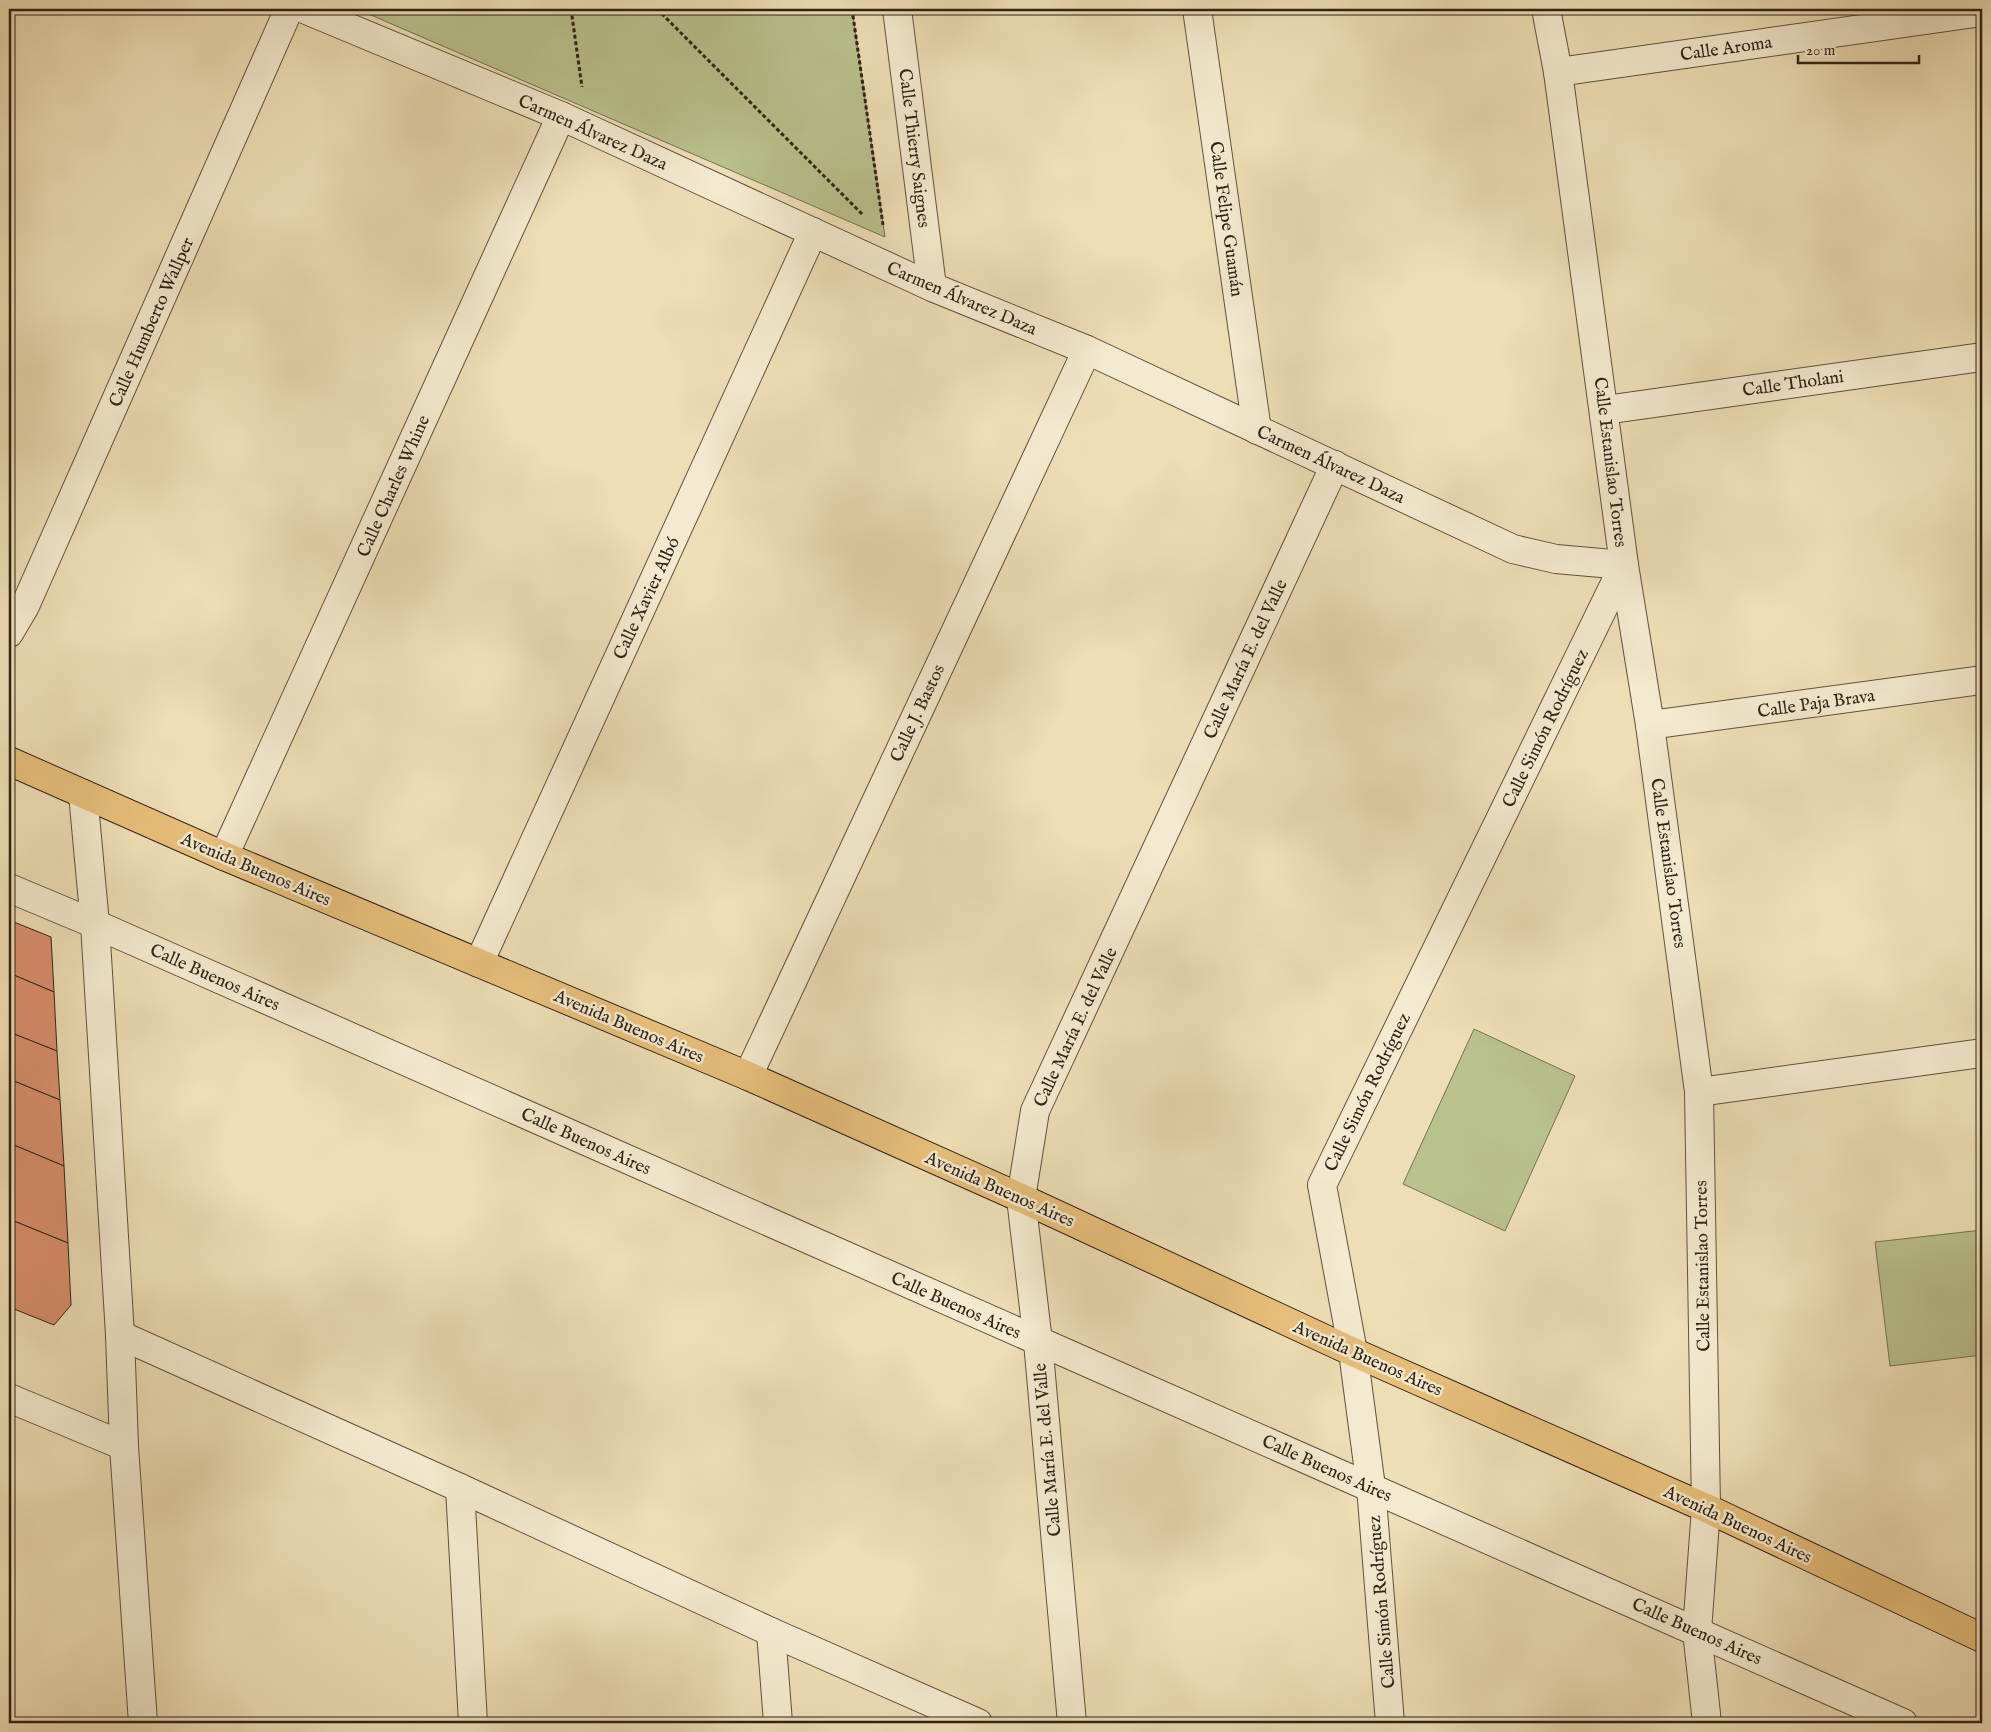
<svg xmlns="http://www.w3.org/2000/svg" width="1991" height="1732" font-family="'IM FELL English',serif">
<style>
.green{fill:#b9c18d;stroke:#747252}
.building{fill:#d9906e;stroke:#2f2218}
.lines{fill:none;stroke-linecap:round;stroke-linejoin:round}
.minor-casing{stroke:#5f513f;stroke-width:30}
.trunk-casing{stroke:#2f2218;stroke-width:30}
.path{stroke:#2f2218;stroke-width:3;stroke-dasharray:4 2.5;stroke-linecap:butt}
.minor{stroke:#f4eacf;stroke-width:28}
.trunk{stroke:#e7bf7a;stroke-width:28}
.labels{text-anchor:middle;stroke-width:5;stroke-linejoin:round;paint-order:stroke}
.street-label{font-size:18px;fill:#2f2218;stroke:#f4eacf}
</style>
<rect width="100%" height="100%" fill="#eedeb5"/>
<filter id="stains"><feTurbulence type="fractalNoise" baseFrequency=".004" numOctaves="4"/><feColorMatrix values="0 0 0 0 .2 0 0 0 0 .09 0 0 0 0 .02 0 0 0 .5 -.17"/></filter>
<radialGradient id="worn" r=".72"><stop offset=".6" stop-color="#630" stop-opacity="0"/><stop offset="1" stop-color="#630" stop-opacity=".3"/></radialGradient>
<g class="green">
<polygon points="357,9 852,9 885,237"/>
<polygon points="1474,1029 1575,1076 1505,1231 1403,1184"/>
<polygon points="1982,1230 1982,1355 1890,1366 1875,1242"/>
</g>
<g class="building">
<polygon points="9,920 51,937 54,992 9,973"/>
<polygon points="9,973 54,992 57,1051 9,1032"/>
<polygon points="9,1032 57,1051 60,1100 9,1079"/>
<polygon points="9,1079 60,1100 64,1166 9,1143"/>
<polygon points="9,1143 64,1166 68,1243 9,1219"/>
<polygon points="9,1219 68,1243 71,1305 54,1325 9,1307"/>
</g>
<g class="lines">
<g class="minor-casing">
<g id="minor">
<polyline points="304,9 561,116 932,287 1087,350 1513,549 1556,559 1624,565 1322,1185 1353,1352 1371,1487 1390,1723"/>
<polyline points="897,9 932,287"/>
<polyline points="1197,9 1257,430"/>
<polyline points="1546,9 1558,72 1624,565 1650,725 1699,1092 1706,1508 1697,1631 1707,1723"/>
<polyline points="1558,72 1982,12"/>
<polyline points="1605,410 1982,357"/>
<polyline points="9,633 25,606 289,9"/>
<polyline points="1650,725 1982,680"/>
<polyline points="83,794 95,924 120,1335 124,1446 143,1723"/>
<polyline points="224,856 561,116"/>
<polyline points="9,888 95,924 1903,1723"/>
<polyline points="479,963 813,232"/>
<polyline points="748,1076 1087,350"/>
<polyline points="1699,1092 1982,1053"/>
<polyline points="120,1335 460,1488 771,1632 978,1723"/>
<polyline points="9,1398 124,1446"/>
<polyline points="460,1488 473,1723"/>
<polyline points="771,1632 778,1723"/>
<polyline points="1072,1723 1038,1342 1021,1198 1035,1111 1335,465"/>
</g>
</g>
<g class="trunk-casing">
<polyline id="trunk" points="9,761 224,856 748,1076 1021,1198 1353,1352 1706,1508 1982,1638"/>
</g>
<g class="path">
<polyline points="571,9 582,87"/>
<polyline points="657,9 862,214"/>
<polyline points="852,9 883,225"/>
</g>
<use href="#minor" class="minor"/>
<use href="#trunk" class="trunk"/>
</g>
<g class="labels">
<g class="street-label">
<text transform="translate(1726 48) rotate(-8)" y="6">Calle Aroma</text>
<text transform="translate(593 132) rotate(24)" y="6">Carmen Álvarez Daza</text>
<text transform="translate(915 148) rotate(83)" y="6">Calle Thierry Saignes</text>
<text transform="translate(1227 219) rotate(82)" y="6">Calle Felipe Guamán</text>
<text transform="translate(962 298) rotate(23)" y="6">Carmen Álvarez Daza</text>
<text transform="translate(151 322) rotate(-66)" y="6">Calle Humberto Wallper</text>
<text transform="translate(1793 383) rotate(-8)" y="6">Calle Tholani</text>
<text transform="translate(1611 462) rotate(83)" y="6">Calle Estanislao Torres</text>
<text transform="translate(1331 464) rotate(25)" y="6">Carmen Álvarez Daza</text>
<text transform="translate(393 486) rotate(-66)" y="6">Calle Charles Whine</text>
<text transform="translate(646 598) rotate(-65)" y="6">Calle Xavier Albó</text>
<text transform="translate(1245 659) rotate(-65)" y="6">Calle María E. del Valle</text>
<text transform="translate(1816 703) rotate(-8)" y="6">Calle Paja Brava</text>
<text transform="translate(917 713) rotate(-65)" y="6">Calle J. Bastos</text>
<text transform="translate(1545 728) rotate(-64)" y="6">Calle Simón Rodríguez</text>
<text transform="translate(1669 863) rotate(82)" y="6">Calle Estanislao Torres</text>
<text transform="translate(256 869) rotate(23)" y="6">Avenida Buenos Aires</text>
<text transform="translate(215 977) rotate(24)" y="6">Calle Buenos Aires</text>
<text transform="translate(629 1026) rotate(23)" y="6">Avenida Buenos Aires</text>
<text transform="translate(1075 1027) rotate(-65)" y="6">Calle María E. del Valle</text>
<text transform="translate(1367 1092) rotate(-64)" y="6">Calle Simón Rodríguez</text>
<text transform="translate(586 1141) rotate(24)" y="6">Calle Buenos Aires</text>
<text transform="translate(1000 1189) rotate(24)" y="6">Avenida Buenos Aires</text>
<text transform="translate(1702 1266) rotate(-91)" y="6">Calle Estanislao Torres</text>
<text transform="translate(956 1305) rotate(24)" y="6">Calle Buenos Aires</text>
<text transform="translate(1368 1358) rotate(24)" y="6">Avenida Buenos Aires</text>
<text transform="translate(1047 1450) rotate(-95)" y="6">Calle María E. del Valle</text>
<text transform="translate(1327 1468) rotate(24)" y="6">Calle Buenos Aires</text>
<text transform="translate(1738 1524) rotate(25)" y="6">Avenida Buenos Aires</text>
<text transform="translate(1381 1602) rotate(-95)" y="6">Calle Simón Rodríguez</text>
<text transform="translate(1697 1631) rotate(24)" y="6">Calle Buenos Aires</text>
</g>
</g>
<rect width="1991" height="1732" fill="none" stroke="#eedeb5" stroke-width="30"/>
<rect x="10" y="10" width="1971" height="1712" fill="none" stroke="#2f2218" stroke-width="2.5"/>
<rect x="15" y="15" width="1961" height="1702" fill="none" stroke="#2f2218"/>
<path d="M1798 55v8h121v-8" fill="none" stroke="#2f2218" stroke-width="2.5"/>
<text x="1806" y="55" font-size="15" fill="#2f2218" stroke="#f4eacf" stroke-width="4" paint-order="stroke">20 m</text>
<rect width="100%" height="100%" filter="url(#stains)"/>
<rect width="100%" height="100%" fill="url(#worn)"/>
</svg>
